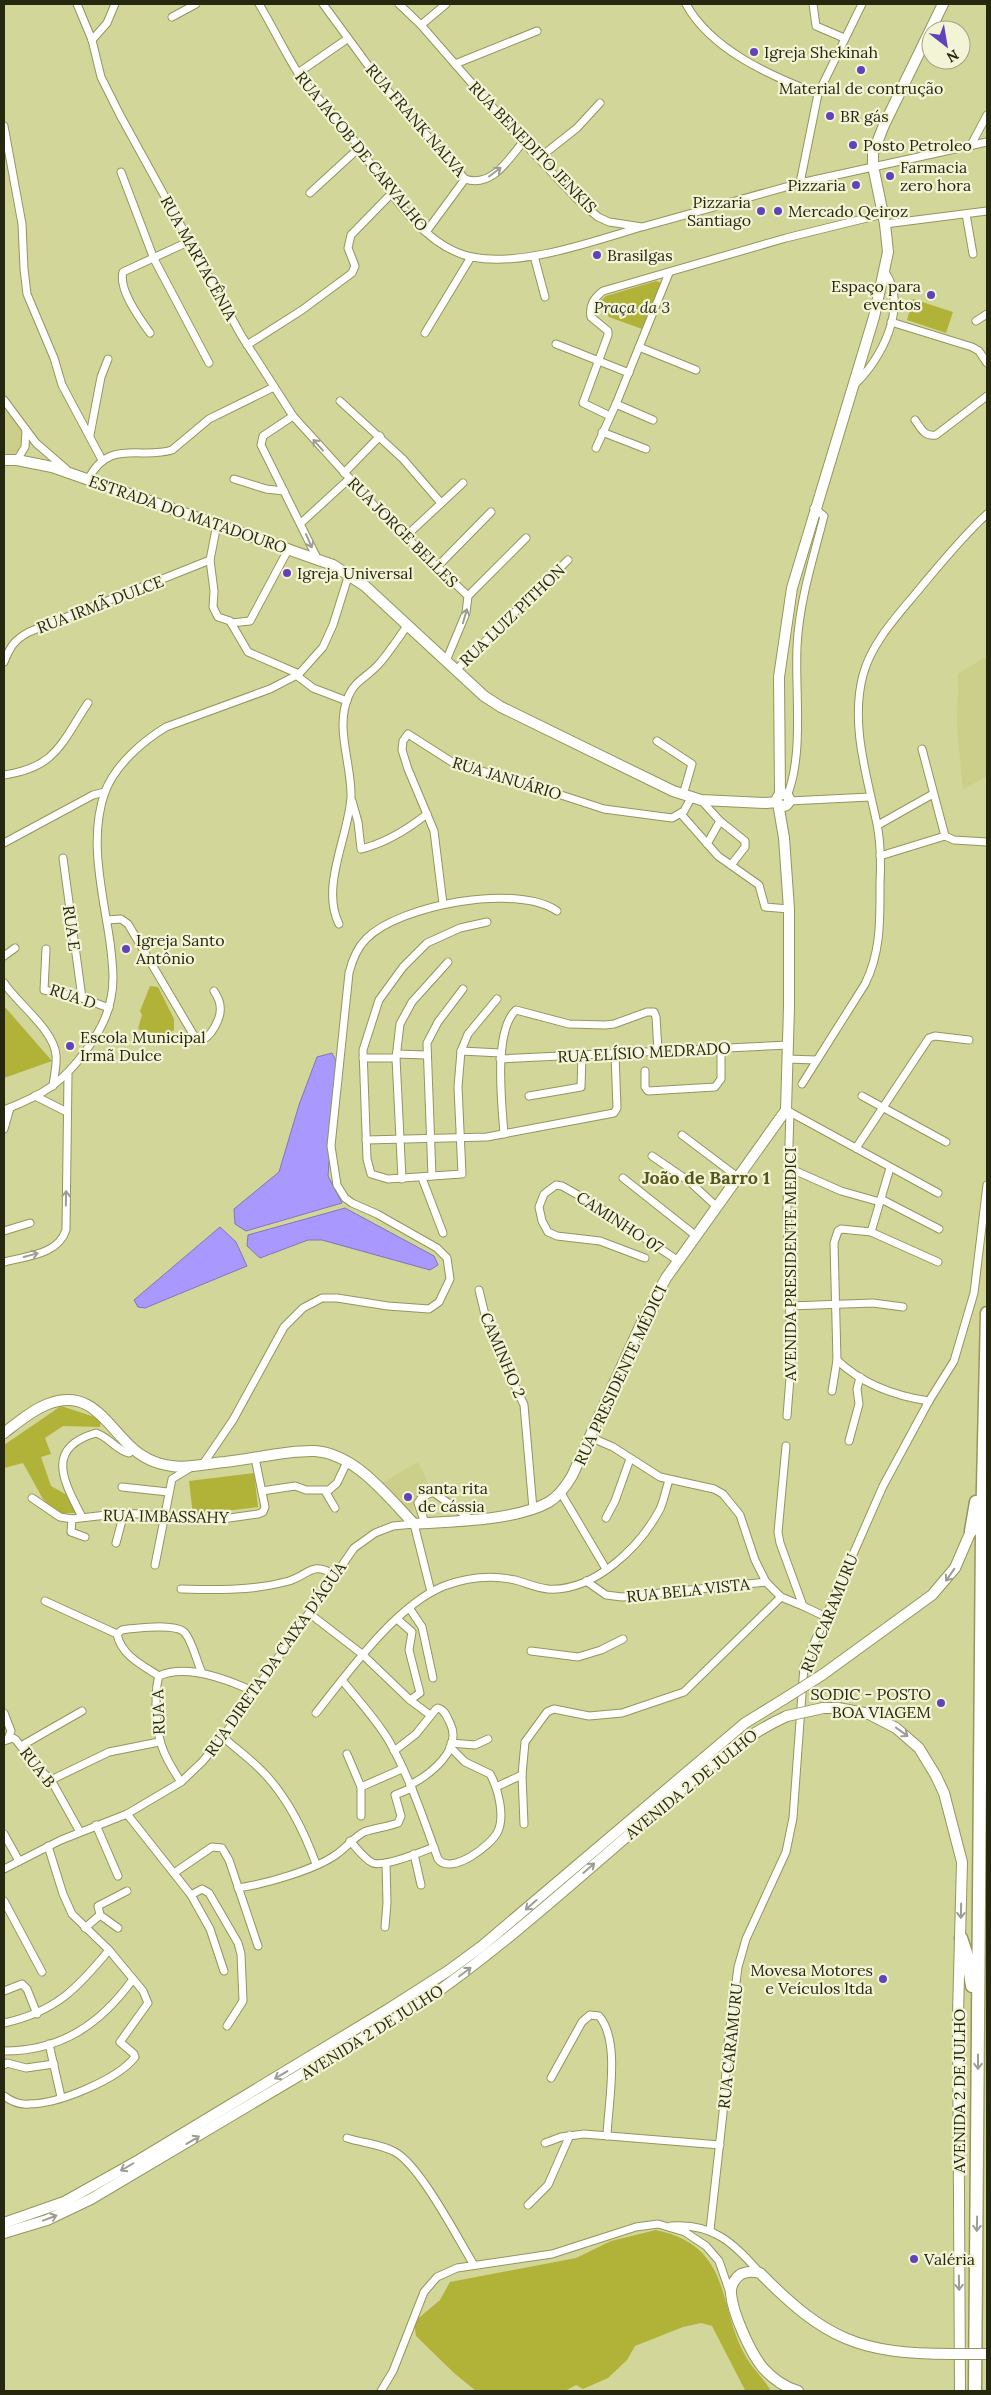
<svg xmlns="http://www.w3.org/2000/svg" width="991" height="2395" font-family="Lora,serif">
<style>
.built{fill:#cccf8a}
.green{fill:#b1b238}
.water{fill:#a998fd;stroke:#8276b6}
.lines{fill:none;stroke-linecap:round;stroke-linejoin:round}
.street-casing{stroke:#94965b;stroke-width:9}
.secondary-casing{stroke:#94965b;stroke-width:12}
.highway-casing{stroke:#94965b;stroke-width:15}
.street{stroke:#fff;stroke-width:7}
.secondary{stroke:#fff;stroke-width:10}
.highway{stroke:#fff;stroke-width:12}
.secondary-bridge-casing{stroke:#94965b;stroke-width:12;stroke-linecap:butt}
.secondary-bridge{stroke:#fff;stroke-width:10}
.oneway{stroke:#9d9e93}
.poi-dot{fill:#6242ba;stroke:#f3f4d6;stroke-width:2}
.labels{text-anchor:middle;stroke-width:4.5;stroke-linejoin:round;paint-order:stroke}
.poi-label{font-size:16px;fill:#26270f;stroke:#f3f4d6;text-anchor:start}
.street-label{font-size:16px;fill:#26270f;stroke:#f3f4d6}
.park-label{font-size:16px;font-style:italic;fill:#2e2f1a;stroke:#f3f4d6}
.neighbourhood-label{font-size:18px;font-weight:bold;fill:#55561b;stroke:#f3f4d6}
</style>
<rect width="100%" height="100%" fill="#d3d699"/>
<g class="built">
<polygon points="4,406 23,432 20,449 13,454 4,455"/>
<polygon points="987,656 987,776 963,790 957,727 958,674"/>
<polygon points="418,1462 428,1483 411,1512 382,1483"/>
</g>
<g class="green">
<polygon points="656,281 661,283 642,329 609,317 600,301 606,296"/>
<polygon points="913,299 953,312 946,333 907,320"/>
<polygon points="150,986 158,987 174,1019 174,1030 165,1036 138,1029 142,1015 140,1011"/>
<polygon points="4,1006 52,1061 4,1078"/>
<polygon points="61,1406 101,1419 100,1427 63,1426 45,1438 51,1454 41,1457 51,1486 67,1495 77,1513 57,1513 43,1499 23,1463 4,1468 4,1445"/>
<polygon points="254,1473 258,1507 193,1515 189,1481"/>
<path d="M656,2230C734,2247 716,2305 746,2357C753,2369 764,2379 771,2391L745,2390L712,2326L701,2323L683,2327L635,2346L627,2360L608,2378L583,2389L576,2385L565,2391H476L454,2373L416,2336L414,2322L440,2300L450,2282L576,2258L611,2241Z"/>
</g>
<g class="water">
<polygon points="332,1053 337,1063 328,1176 342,1203 246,1231 235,1224 234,1209 279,1172 299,1105 317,1057"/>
<polygon points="345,1208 434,1256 438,1265 430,1270 322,1240 308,1240 260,1258 247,1246 248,1235"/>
<polygon points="220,1227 236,1242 247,1266 145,1308 138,1307 134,1300"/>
</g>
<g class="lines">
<g class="street-casing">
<g id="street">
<polyline points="77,4 92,40 101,77 120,115 241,335 293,416 382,514 468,596 466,613 446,661"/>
<path d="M259,4C273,27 284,51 298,73C311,94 330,109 345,128C377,170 416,246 472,257C521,267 591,242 638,228"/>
<path d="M323,4L381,83L465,179C492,188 508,160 523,142"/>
<polyline points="399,4 421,25 523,142 576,198 598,217 609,222 642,227 800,183 987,142"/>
<path d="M686,4C711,50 771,76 818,94"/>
<polyline points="813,4 816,26 844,38"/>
<polyline points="172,17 196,4"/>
<polyline points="421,25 446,4"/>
<polyline points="92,40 107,23 115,4"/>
<polyline points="455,64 537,31"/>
<polyline points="298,73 347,39"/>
<polyline points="4,126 22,224 24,269 27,294 54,358 62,385 102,460"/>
<polyline points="971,145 987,115"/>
<polyline points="539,158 577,128 600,103"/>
<polyline points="121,172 154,259 209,363"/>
<polyline points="800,183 818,94 862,4"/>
<polyline points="310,193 359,148"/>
<polyline points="966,214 973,254"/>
<polyline points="885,224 987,211"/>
<polyline points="426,232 465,179"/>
<polyline points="534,256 545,297"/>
<polyline points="976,321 987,314"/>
<polyline points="891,322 972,347 979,351 987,363"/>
<path d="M150,333C140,319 118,289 123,272L190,241"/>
<polyline points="425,333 471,257"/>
<polyline points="556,344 629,373"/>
<polyline points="247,345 302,310 352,273 355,266 348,248 351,235 392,193"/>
<polyline points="639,347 696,370"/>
<path d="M854,385C881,360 909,307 885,272"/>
<polyline points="4,400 36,443 66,469"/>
<polyline points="340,401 403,459 441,503"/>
<polyline points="616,404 653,420"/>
<polyline points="293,416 263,436 261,445 317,558"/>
<path d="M610,416L583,403L608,335V331L591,317C589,305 594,298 603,291L786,238L883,214"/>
<path d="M915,420C921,428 924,437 936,435L987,396"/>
<polyline points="602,432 646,449"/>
<polyline points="90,435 101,377 108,359"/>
<polyline points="596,448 616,404 669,273"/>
<polyline points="17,460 25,447 26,430"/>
<polyline points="344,473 380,436"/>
<polyline points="234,479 266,489 284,491"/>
<path d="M88,480C108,438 141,460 172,450L209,419L274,387"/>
<polyline points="301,523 349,479"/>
<polyline points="217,524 210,560 214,591 213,607 218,617 230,621 248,652 299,674"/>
<polyline points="405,537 463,483"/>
<polyline points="437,567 491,512"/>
<polyline points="468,596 526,538"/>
<polyline points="231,623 250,621 289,548"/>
<path d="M4,662C10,647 14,640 29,632L210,560"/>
<polyline points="456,670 568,560"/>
<polyline points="296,675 313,688 347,701"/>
<polyline points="657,741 692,764 683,795"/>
<polyline points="922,749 945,836"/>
<path d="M4,775C57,767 61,743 88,703"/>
<path d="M787,796C804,755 795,692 797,647C799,602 813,559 824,516L814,508"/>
<polyline points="701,800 720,821 707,844"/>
<path d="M352,801L358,822L361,849C386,843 408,829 427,814"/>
<polyline points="789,801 870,797"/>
<polyline points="681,814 718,856 759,885 765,907 789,909"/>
<polyline points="720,821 745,841 745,847 731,865"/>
<polyline points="878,825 933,794"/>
<polyline points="945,836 954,840 987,842"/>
<polyline points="4,843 93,795 105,792"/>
<polyline points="880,856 945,836"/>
<polyline points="63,858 82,998"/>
<polyline points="443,904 434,831 408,769 402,750 403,741 408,734 455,764 515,780 604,809 672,818 684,811 691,798"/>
<path d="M107,920L121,919L128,924L193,1034L199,1041C211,1039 222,1017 220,1006C220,1000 217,996 214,991"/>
<polyline points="487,922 460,928 427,943 403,967 379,1000 363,1050 367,1159 371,1174 388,1179 462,1174 458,1087 461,1051 468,1034 497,999"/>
<path d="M339,924C320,887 349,835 351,797C352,764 334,727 349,695C355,681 368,676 378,665C389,653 398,638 408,625"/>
<polyline points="46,949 44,990 82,998 109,1008"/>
<polyline points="4,956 15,948"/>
<path d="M4,983C17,1003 54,1030 56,1055C57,1065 54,1076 53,1086"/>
<polyline points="461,1051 501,1053"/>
<polyline points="397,1054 426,1055"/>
<polyline points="363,1058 396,1058"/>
<polyline points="500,1059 788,1045"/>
<polyline points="787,1059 816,1060"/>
<polyline points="645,1071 645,1087 648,1091 715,1087 721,1079 721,1049"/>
<path d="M802,1084L865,984C881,952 880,920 880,884C881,864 881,844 877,824C867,776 850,724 863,675C872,641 900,613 921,587C942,562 963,536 987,514"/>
<polyline points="35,1096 67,1112"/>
<polyline points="529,1096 581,1087 582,1055"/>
<polyline points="862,1096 946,1142"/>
<path d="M4,1110C43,1095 63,1083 87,1049C98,1034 108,1017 111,998C115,980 112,960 110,942C103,894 88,839 105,792C115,765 143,741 166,727L270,689L299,674L323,647L333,625L349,574"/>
<polyline points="788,1111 938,1193"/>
<polyline points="4,1129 10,1108"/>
<path d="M504,1134C502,1105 493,1031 516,1010L569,1024L605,1025L614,1024L647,1012H654L656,1017L658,1051"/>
<polyline points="682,1135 739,1178"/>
<polyline points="366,1140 487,1137 614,1113 617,1108 615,1054"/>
<polyline points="856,1148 929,1038 935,1036 969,1040"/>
<polyline points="652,1156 690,1182 717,1207"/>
<polyline points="789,1168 841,1191 880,1202"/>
<polyline points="432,1176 427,1043 438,1022 463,989"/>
<polyline points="422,1178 443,1233"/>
<polyline points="623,1178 695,1235"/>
<polyline points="402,1179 396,1058 400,1024 412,1002 448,962"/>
<polyline points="881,1199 939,1229"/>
<polyline points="4,1231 30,1223"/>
<polyline points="871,1232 890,1168"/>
<polyline points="645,1258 600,1241 557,1236 548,1232 542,1221 539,1207 544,1194 556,1185 562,1186 594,1204 677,1260"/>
<path d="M4,1262C26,1256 58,1255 66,1230L68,1075"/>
<polyline points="479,1290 488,1327 524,1405 533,1509"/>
<polyline points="789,1306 873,1303 903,1307"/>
<path d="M837,1360C862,1384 895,1396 929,1401"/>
<polyline points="832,1391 837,1360 834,1243 838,1231 841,1229 871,1232 938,1262"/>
<polyline points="787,1416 791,1365 787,1208 790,1112"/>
<polyline points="590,1437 613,1447 660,1477 714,1489 723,1494 740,1515 755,1560 766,1582 781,1597 803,1606"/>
<polyline points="849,1441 859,1404 857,1389 860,1377"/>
<polyline points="786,1446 778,1532 780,1543 803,1606 824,1616"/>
<path d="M203,1464L233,1420L284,1327L303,1308L322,1298H337L388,1306L429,1309L439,1302L450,1279L447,1258L437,1248L377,1214L352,1203L345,1198L337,1185L331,1146L349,973C352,961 357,948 366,939C399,905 517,883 557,911"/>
<polyline points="122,1487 168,1492"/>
<polyline points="262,1491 295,1486 306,1490 329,1490 337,1483 347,1462"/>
<polyline points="325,1491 335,1508"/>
<polyline points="561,1493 606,1569"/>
<polyline points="32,1498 60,1517 72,1519 124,1513 215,1520 258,1514 263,1512 265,1507 255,1458"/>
<path d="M82,1517C64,1482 44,1448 96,1433C109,1437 116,1450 129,1453L134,1449"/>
<polyline points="606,1518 615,1501 630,1459"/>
<polyline points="72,1519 71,1532 85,1537"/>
<polyline points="425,1523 418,1503 422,1497 433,1492 472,1520"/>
<polyline points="116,1543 124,1513"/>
<polyline points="155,1565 172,1479 190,1468"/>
<polyline points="586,1581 606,1595 622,1597 766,1582"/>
<path d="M181,1589C218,1590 253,1591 289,1581C310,1574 312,1561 335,1575"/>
<polyline points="45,1601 117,1634"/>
<polyline points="410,1609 422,1627 433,1678"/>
<polyline points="310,1614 362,1654 410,1700 430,1715"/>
<polyline points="397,1619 412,1632 409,1650 420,1693 410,1700"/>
<path d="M117,1634L122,1630L128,1629C141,1628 177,1623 185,1633C192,1641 197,1662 202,1673"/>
<path d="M117,1634C121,1655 142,1665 159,1676"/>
<polyline points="531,1651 578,1657 601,1650 623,1639"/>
<path d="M342,1680C358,1700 376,1719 389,1741C410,1778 424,1820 438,1859C451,1876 492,1845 498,1831C505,1815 498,1788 490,1774L465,1762L450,1747"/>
<polyline points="4,1713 11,1731 8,1739"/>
<path d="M316,1713C347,1674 396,1605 444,1586C466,1578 492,1575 515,1580C526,1583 537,1588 548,1589C594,1592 640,1547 660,1509C664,1500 666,1489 669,1480"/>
<path d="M223,1737C235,1748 249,1758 261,1770C286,1795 304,1831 316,1864"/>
<polyline points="4,1741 13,1738 16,1740 35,1765 51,1780 80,1832"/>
<polyline points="451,1743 475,1745 488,1739"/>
<polyline points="21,1746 82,1711"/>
<path d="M394,1751L416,1734L436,1709L438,1708C445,1710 447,1717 450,1723C463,1749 431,1774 410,1785"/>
<polyline points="347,1754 361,1787 361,1816"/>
<polyline points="51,1780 109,1752 159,1742"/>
<path d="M181,1782C162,1754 156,1738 156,1703C156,1694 156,1685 159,1676C187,1663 229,1680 255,1692"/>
<polyline points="361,1787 402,1769"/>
<polyline points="496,1787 522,1775"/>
<polyline points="127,1814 191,1895 210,1929 224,1971"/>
<polyline points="524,1824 522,1775 525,1742 547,1712 554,1709 589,1716 622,1713 684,1692 781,1597"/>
<polyline points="96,1825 118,1876"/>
<polyline points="4,1834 19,1861"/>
<path d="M350,1841C356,1847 365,1860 373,1863C385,1867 421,1852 434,1847"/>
<polyline points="414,1854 421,1885"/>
<polyline points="4,1869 61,1840 127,1814 181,1782 202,1762 223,1737 354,1548 375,1533 393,1526 414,1524 431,1592"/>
<polyline points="174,1873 212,1847 222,1848 229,1860 258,1946"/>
<path d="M238,1888C265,1884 315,1870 337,1854C347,1847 353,1838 364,1832C375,1828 387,1827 398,1823L401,1816L395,1795L412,1788"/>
<polyline points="191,1895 202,1889 209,1893 238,1943 241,1954 243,2001 227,2026"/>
<polyline points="4,1901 42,1972"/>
<polyline points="385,1927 387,1903 386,1863"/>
<polyline points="85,1928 100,1915"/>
<polyline points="118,1928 100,1915 98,1906 127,1891"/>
<polyline points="4,1991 22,1984 27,1989 37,2014"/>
<path d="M4,2023C55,2012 77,1989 109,1950"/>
<polyline points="49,2044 61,2097"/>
<path d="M4,2051C61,2051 101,2024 133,1979"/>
<polyline points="4,2065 7,2063 26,2068 54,2064"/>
<path d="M551,2078L582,2022L590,2015L599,2016C621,2041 608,2104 607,2136"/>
<path d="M4,2096C11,2101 21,2105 29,2104C58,2104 117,2080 135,2057L134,2054L120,2042L148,2003L143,1991L109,1950L72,1914L63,1894L48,1846"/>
<path d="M347,2138C362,2143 381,2144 395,2152C420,2165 458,2239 474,2265"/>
<polyline points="545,2143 561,2137 584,2134 720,2145"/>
<polyline points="528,2205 548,2185 570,2135"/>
<path d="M671,2226C714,2223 733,2243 760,2273"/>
<polyline points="710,2230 723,2113 728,2043 738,1967 746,1939 786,1852 793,1818 804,1666 883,1486 929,1401 954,1361 974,1293 987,1185"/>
<polyline points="381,2391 393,2371 424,2292 437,2277 457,2268 552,2254 636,2227 658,2224 685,2232 706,2246 719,2261 730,2293"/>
</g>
</g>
<g class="secondary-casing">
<g id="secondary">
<polyline points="4,460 17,460 52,467 333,565 365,586 484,696 501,707 673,791 701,800 766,803 777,802"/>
<polyline points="780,794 779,677 792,588 874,317 888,252 885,224 873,166 873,153 884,125 943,4"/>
<circle cx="783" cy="800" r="6"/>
<path d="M4,1433C17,1423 32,1410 48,1404C89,1388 105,1422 129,1445C141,1457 155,1464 172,1466C189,1469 208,1463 225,1462C254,1459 286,1450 315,1451C356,1454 388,1497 414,1524C453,1521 515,1521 549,1502C559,1496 566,1486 572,1476L642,1322L666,1278L786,1110L789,1007V909L784,838L778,803"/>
<polyline points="822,1675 932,1595 955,1568 971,1531"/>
<polyline points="823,1708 838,1708 869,1714 896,1728 919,1748 936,1776 944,1793 962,1862 958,2014 960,2391"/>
<polyline points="4,2223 64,2202 139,2160 387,2010 448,1971 482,1946 745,1723 784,1699"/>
<path d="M4,2233L47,2220L91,2199L423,2002C507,1944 581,1875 659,1809C699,1775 738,1738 787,1716"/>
<path d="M798,2391C784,2387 773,2379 763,2368C750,2352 733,2314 731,2294C730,2286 735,2278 741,2274C748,2271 753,2271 760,2273C825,2339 859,2354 952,2354"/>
</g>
</g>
<g class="highway-casing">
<g id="highway">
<polyline points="971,1531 976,1502"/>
<polyline points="961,1938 968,1959 972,1986"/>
<polyline points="975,2391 982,1530 987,1313"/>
</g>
</g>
<use href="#street" class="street"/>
<use href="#secondary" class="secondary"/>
<use href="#highway" class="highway"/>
<g class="secondary-bridge-casing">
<g id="secondary-bridge">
<polyline points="784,1699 822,1675"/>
<polyline points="787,1716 823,1708"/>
<polyline points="952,2354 987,2354"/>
</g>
</g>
<use href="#secondary-bridge" class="secondary-bridge"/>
</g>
<defs><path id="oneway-shaft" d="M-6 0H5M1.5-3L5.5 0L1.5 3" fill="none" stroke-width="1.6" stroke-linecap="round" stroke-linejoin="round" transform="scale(1.25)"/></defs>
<g class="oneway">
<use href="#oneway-shaft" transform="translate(495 172) rotate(-37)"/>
<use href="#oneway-shaft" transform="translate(318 445) rotate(-132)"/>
<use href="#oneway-shaft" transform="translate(309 541) rotate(66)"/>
<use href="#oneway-shaft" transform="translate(465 616) rotate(-74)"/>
<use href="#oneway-shaft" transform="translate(66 1198) rotate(-89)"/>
<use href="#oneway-shaft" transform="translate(31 1255) rotate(-15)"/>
<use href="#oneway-shaft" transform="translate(950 1575) rotate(125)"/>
<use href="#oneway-shaft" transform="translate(902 1732) rotate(36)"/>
<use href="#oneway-shaft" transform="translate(589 1868) rotate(-41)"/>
<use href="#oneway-shaft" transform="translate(531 1905) rotate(139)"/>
<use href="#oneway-shaft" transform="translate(961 1911) rotate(91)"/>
<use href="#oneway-shaft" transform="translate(465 1972) rotate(-37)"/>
<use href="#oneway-shaft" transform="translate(978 2062) rotate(90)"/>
<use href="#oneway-shaft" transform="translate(281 2075) rotate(149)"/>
<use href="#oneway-shaft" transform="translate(193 2140) rotate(-31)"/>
<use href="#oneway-shaft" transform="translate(127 2167) rotate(150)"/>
<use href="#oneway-shaft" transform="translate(50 2218) rotate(-21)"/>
<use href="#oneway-shaft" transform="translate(977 2224) rotate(91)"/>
<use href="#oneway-shaft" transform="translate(959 2283) rotate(89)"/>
</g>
<g class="poi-dot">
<circle cx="754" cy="52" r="5"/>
<circle cx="861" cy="70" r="5"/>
<circle cx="830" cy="116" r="5"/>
<circle cx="853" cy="145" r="5"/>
<circle cx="890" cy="176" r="5"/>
<circle cx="856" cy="185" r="5"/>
<circle cx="761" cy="211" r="5"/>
<circle cx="778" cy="211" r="5"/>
<circle cx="597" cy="255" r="5"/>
<circle cx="931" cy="295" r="5"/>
<circle cx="287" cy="573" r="5"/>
<circle cx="126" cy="949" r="5"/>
<circle cx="70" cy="1046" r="5"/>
<circle cx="408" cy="1497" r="5"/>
<circle cx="941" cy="1703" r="5"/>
<circle cx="883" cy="1979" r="5"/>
<circle cx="914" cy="2259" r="5"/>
</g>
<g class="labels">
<g class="poi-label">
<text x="764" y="58">Igreja Shekinah</text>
<text x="861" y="94" text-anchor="middle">Material de contrução</text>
<text x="840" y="122">BR gás</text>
<text x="863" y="151">Posto Petroleo</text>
<text x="900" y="173">Farmacia<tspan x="900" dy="18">zero hora</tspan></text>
<text x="846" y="191" text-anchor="end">Pizzaria</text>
<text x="751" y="208" text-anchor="end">Pizzaria<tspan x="751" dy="18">Santiago</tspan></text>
<text x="788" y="217">Mercado Qeiroz</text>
<text x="607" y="261">Brasilgas</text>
<text x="921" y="292" text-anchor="end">Espaço para<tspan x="921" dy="18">eventos</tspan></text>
<text x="297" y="579">Igreja Universal</text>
<text x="136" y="946">Igreja Santo<tspan x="136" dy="18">Antônio</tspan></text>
<text x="80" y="1043">Escola Municipal<tspan x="80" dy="18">Irmã Dulce</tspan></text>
<text x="418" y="1494">santa rita<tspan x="418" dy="18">de cássia</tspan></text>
<text x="931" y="1700" text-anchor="end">SODIC - POSTO<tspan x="931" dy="18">BOA VIAGEM</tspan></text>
<text x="873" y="1976" text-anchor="end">Movesa Motores<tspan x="873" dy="18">e Veículos ltda</tspan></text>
<text x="924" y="2265">Valéria</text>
</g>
<g class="street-label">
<text transform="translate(416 120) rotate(49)" y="6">RUA FRANK NALVA</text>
<text transform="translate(533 147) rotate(46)" y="6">RUA BENEDITO JENKIS</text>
<text transform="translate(362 151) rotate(51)" y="6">RUA JACOB DE CARVALHO</text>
<text transform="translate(199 258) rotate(61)" y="6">RUA MARTACÊNIA</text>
<text transform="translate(188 514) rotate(19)" y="6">ESTRADA DO MATADOURO</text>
<text transform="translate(403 532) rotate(45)" y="6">RUA JORGE BELLES</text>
<text transform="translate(100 604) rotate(-21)" y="6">RUA IRMÃ DULCE</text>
<text transform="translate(512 615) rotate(-44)" y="6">RUA LUIZ PITHON</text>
<text transform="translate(507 778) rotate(17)" y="6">RUA JANUÁRIO</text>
<text transform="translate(72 928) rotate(82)" y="6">RUA E</text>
<text transform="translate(73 996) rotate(18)" y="6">RUA D</text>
<text transform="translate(644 1052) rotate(-3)" y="6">RUA ELÍSIO MEDRADO</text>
<text transform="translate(620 1222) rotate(33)" y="6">CAMINHO 07</text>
<text transform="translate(790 1264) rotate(-90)" y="6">AVENIDA PRESIDENTE MEDICI</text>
<text transform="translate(503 1355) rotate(67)" y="6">CAMINHO 2</text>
<text transform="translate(620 1375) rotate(-65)" y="6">RUA PRESIDENTE MÉDICI</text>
<text transform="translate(166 1516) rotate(1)" y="6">RUA IMBASSAHY</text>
<text transform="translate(688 1590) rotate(-6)" y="6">RUA BELA VISTA</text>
<text transform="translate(829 1613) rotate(-68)" y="6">RUA CARAMURU</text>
<text transform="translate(275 1659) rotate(-55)" y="6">RUA DIRETA DA CAIXA D'ÁGUA</text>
<text transform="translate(158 1712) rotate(-92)" y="6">RUA A</text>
<text transform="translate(38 1767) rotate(52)" y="6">RUA B</text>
<text transform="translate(691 1784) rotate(-39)" y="6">AVENIDA 2 DE JULHO</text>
<text transform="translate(372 2032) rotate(-32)" y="6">AVENIDA 2 DE JULHO</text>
<text transform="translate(730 2046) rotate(-84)" y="6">RUA CARAMURU</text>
<text transform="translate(959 2091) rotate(-90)" y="6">AVENIDA 2 DE JULHO</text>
</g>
<g class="park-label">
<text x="632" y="313">Praça da 3</text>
</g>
<g class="neighbourhood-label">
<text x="706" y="1184">João de Barro 1</text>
</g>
</g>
<rect width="991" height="2395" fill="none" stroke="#26270f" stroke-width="10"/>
<g transform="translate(946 45) rotate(149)"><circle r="24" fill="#f3f4d6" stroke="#a1a286"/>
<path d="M0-4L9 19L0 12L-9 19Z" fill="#6242ba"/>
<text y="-8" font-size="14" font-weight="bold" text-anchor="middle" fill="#26270f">N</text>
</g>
</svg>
